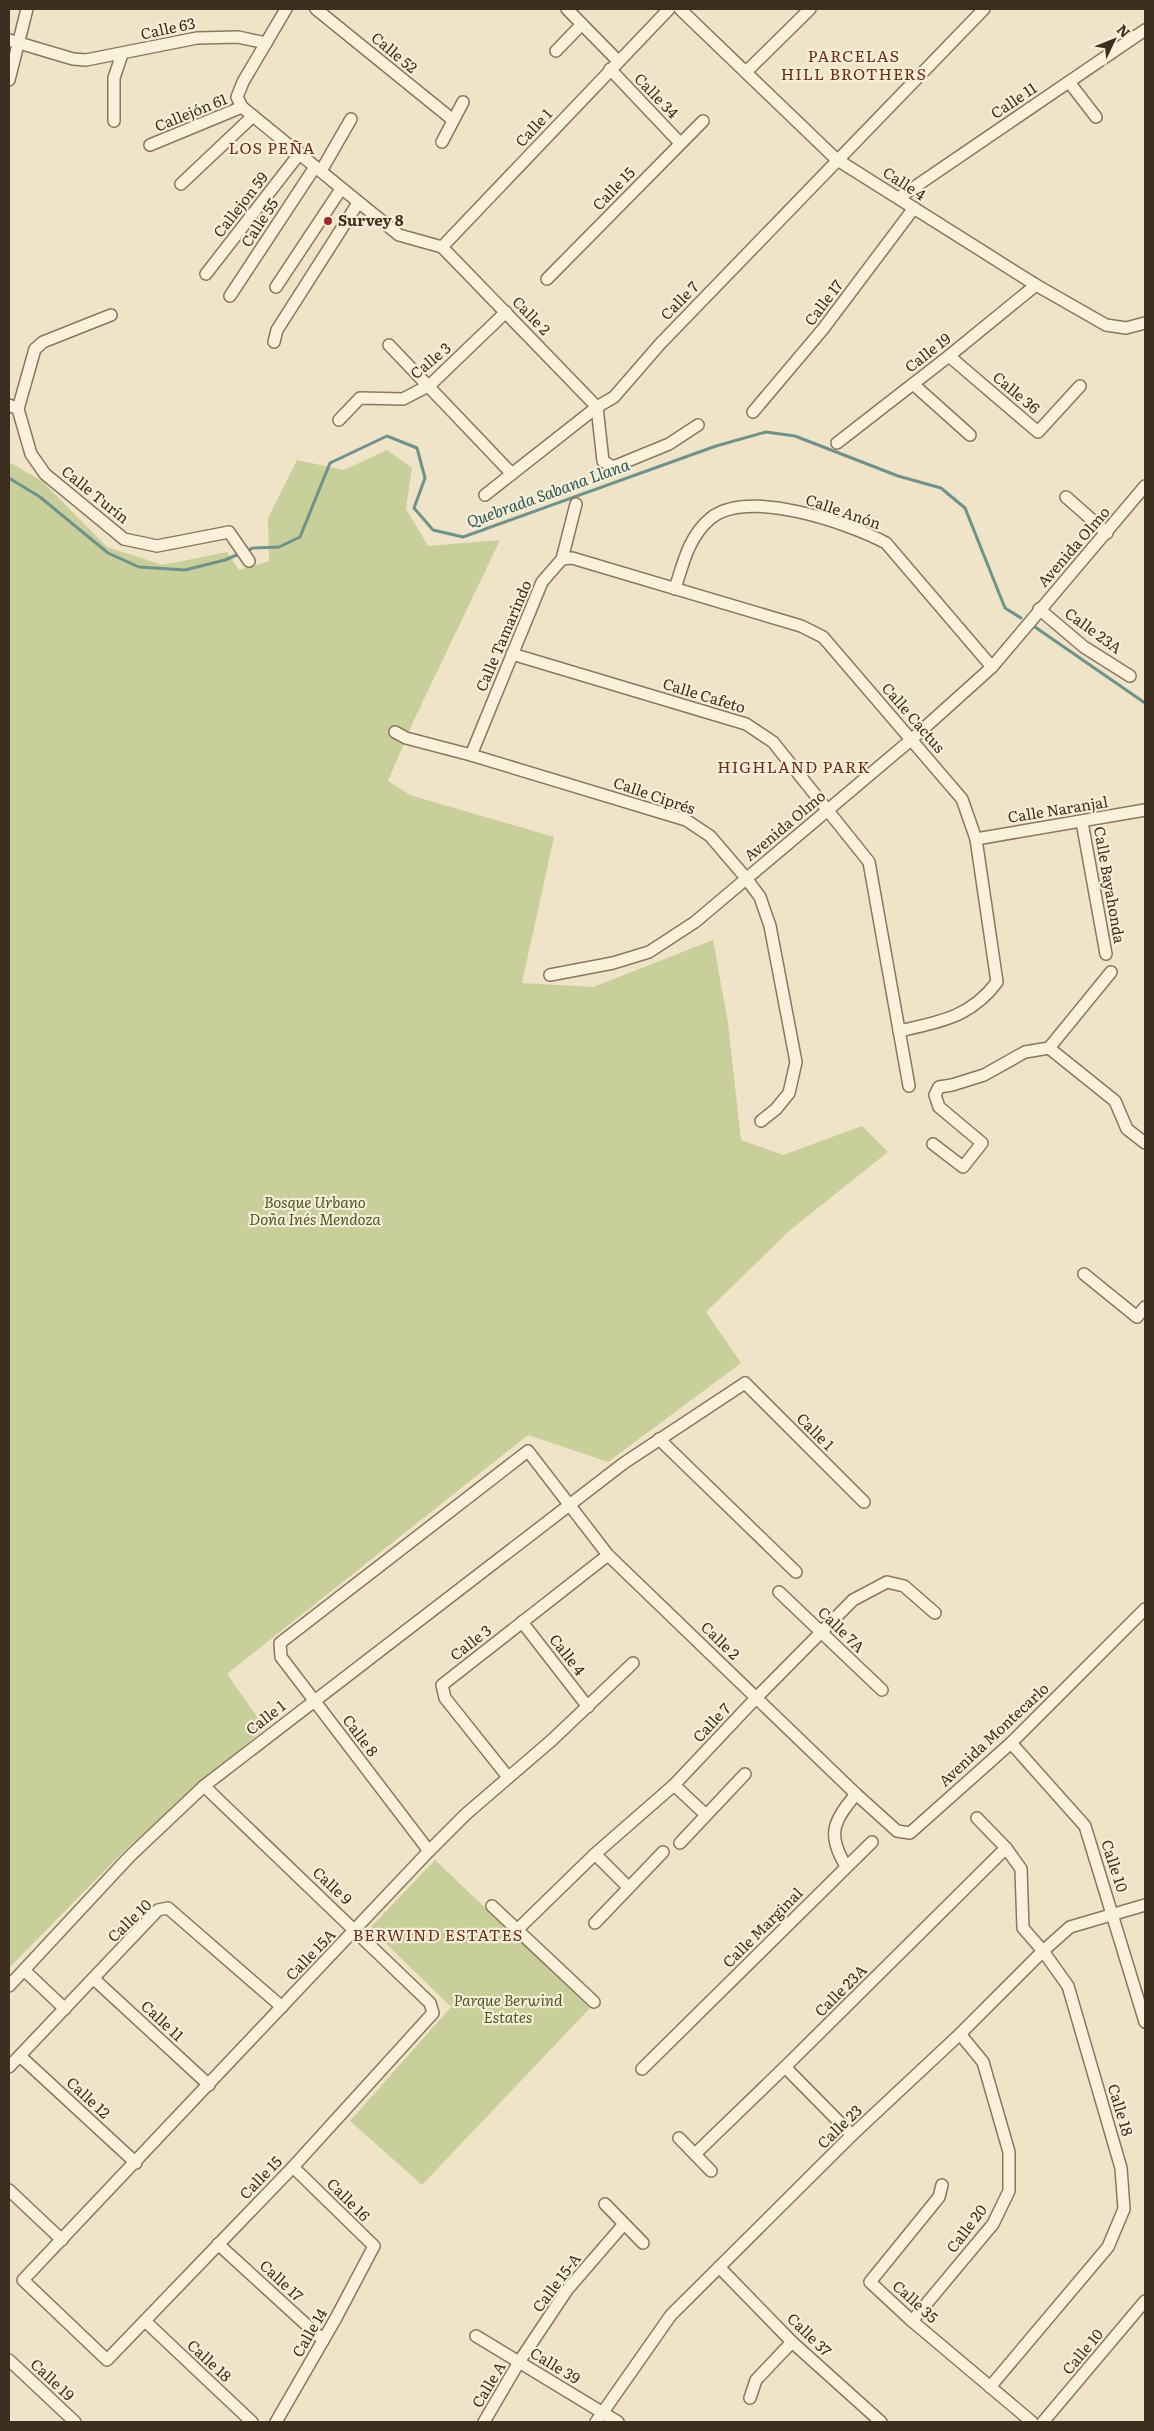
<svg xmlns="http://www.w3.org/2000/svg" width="1154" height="2431" font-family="Literata,serif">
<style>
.green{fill:#c9cf9b}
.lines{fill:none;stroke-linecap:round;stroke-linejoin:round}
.stream{stroke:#6f938a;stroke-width:3}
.minor-casing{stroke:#8d765c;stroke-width:14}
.minor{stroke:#faf1dc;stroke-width:11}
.poi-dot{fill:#9e2a2b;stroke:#f7eed8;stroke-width:2}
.labels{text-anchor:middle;stroke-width:4.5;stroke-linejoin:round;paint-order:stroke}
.street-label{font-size:15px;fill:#3d2e20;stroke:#f7eed8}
.poi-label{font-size:15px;font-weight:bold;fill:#3d2e20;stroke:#f7eed8;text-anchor:start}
.park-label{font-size:15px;font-style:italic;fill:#4d5a26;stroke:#f7eed8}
.neighbourhood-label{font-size:16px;letter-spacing:1px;fill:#6b2e1e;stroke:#f7eed8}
.water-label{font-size:16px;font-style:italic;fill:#2f5d5a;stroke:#f7eed8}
</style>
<rect width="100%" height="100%" fill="#f0e4c8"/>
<g class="green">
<polygon points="387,450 412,468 406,509 428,546 500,540 414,720 388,781 410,795 554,837 522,983 593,987 713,940 728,1023 741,1140 783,1155 862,1126 888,1152 789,1231 706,1312 741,1363 608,1462 528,1435 227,1674 265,1728 127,1848 9,1968 9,462 42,481 107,547 163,565 227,552 239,570 269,561 268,518 297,460 344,470"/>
<polygon points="435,1860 590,2008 422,2185 350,2121 451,2007 370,1928"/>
</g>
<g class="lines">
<g class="stream">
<polyline points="9,478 40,497 108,553 139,567 185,570 225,560 253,548 279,547 300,537 330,463 387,436 417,448 425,478 414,508 433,530 463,537 716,446 766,432 795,436 898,476 941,488 965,508 1005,608 1021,618"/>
<polyline points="1035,627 1145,703"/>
</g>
<g class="minor-casing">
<g id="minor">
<polyline points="286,9 243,82 237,97 242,107 399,235 442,247"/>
<polyline points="316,9 453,120"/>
<polyline points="567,9 618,61"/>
<polyline points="680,9 836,159 1036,285 1106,325 1126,328 1145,323"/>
<polyline points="9,40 73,59 86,60 197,38 238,37 266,43"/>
<polyline points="556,51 582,24"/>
<polyline points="610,69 680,143"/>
<polyline points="746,72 810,9"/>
<polyline points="9,80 27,9"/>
<polyline points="1069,82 1096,117"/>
<polyline points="114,121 114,78 122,54"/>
<polyline points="442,142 463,102"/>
<polyline points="150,145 242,107"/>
<polyline points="321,171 351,119"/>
<polyline points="181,184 253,116"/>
<polyline points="900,197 1145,30"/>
<polyline points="442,247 597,407 603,461 613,467 669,444 698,425"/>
<polyline points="442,247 669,9"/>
<polyline points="206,274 300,153"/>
<polyline points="547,279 703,121"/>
<polyline points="276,287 341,189"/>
<polyline points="230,296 315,167"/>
<polyline points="274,342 277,330 358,203"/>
<polyline points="389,345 512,474"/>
<polyline points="949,356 1038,432 1080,386"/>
<polyline points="913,384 970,435"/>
<polyline points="9,405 18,409 31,454 45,474 124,539 157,546 229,532 249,561"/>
<polyline points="18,409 35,349 43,342 111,315"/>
<polyline points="753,412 823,329 914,208"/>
<polyline points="339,420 360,398 403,399 430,385 506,312"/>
<polyline points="837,443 949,356 1036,285"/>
<polyline points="485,495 597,407 614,397 660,344 984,9"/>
<polyline points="1066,497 1107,533"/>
<path d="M562,559L572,558L801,626L823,637L962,799L976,839L997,982C971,1017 940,1022 899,1031"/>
<path d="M675,589C683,563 689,536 711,518C748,488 848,523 886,543L992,667"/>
<polyline points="1039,609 1084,647 1130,676"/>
<polyline points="512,654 746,724 773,742 869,862 909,1086"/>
<polyline points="395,732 406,738 471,755 686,820 710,836 746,878 760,897 770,926 796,1062 789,1093 776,1109 761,1121"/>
<polyline points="471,755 542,582 562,559 576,504"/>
<polyline points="1082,822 1106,954"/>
<polyline points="976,839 1145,810"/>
<polyline points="550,975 613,963 649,952 695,922 912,739 992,667 1145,486"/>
<polyline points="1049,1048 1111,972"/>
<polyline points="933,1144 963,1167 982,1143 939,1107 935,1095 939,1087 952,1085 984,1075 1025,1052 1049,1048 1115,1101 1127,1129 1145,1143"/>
<polyline points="1084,1274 1137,1317 1145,1307"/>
<polyline points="659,1439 796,1572"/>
<polyline points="779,1592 882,1690"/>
<polyline points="522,1622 588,1707"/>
<polyline points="1011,1743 1085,1826 1145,2022"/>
<polyline points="508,1777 445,1698 442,1685 608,1555"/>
<polyline points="674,1785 705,1814"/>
<polyline points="204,1786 430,2003 433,2013 293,2167 107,2360 23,2280 429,1851 466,1814 552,1740 633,1663"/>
<polyline points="977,1818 1006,1848 1021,1869 1023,1928 1043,1951 1068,1986 1121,2168 1124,2209 1108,2247 990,2387"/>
<polyline points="680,1843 745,1774"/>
<polyline points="429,1851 281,1657 280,1643 528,1451 608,1555 856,1794 897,1831 910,1833 1011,1743 1145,1609"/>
<polyline points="595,1854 628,1887"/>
<path d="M846,1866C826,1834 834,1821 856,1794"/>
<polyline points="492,1906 594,2002"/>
<polyline points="595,1923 663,1852"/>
<polyline points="518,1929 595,1854 674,1785 757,1697 853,1600 887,1582 904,1586 935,1613"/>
<polyline points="24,1970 65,2009"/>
<polyline points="94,1979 209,2085"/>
<polyline points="9,1986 130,1856 204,1786 624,1463 745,1383 864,1502"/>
<polyline points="20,2056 136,2163"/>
<polyline points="9,2067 158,1910 168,1908 282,2007"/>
<polyline points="785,2067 852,2135"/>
<polyline points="642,2069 872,1842"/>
<polyline points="679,2138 711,2171"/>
<polyline points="695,2154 785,2067 1006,1848"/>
<polyline points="942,2185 939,2197 870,2282 912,2321 1032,2422"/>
<polyline points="9,2190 62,2240"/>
<polyline points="605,2204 643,2243"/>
<polyline points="218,2244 323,2340"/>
<polyline points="719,2267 792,2342 881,2422"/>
<polyline points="145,2321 252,2422"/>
<polyline points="912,2321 993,2224 1009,2191 1009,2152 983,2062 960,2034"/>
<polyline points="476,2336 618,2422"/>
<polyline points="9,2360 75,2422"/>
<polyline points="750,2398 756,2380 792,2342"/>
<polyline points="276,2422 336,2318 374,2246 293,2167"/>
<polyline points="484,2422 519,2362 567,2290 624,2224"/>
<polyline points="596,2422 671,2315 852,2135 960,2034 1043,1951 1070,1927 1145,1905"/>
<polyline points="1043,2422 1145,2301"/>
</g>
</g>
<use href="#minor" class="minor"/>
</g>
<circle class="poi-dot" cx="328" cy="221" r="5"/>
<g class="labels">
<g class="street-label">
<text transform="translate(168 29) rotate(-12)" y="5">Calle 63</text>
<text transform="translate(394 53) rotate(40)" y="5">Calle 52</text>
<text transform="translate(656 96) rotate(46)" y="5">Calle 34</text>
<text transform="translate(1014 101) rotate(-34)" y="5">Calle 11</text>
<text transform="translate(191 113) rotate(-22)" y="5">Callejón 61</text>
<text transform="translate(534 128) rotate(-47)" y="5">Calle 1</text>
<text transform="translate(904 184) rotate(33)" y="5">Calle 4</text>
<text transform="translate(614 189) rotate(-46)" y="5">Calle 15</text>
<text transform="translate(241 205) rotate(-52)" y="5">Callejon 59</text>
<text transform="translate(260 223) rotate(-57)" y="5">Calle 55</text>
<text transform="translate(680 301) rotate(-46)" y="5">Calle 7</text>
<text transform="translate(824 303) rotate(-53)" y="5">Calle 17</text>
<text transform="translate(531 316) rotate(46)" y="5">Calle 2</text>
<text transform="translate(928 353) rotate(-38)" y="5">Calle 19</text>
<text transform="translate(431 361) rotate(-40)" y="5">Calle 3</text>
<text transform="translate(1016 393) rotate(40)" y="5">Calle 36</text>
<text transform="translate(95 495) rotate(39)" y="5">Calle Turín</text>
<text transform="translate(843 512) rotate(19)" y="5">Calle Anón</text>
<text transform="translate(1074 547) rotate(-49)" y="5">Avenida Olmo</text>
<text transform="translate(1093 631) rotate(36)" y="5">Calle 23A</text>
<text transform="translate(504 636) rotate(-67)" y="5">Calle Tamarindo</text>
<text transform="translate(704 696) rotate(17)" y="5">Calle Cafeto</text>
<text transform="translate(913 718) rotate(49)" y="5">Calle Cactus</text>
<text transform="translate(654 796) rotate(19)" y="5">Calle Ciprés</text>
<text transform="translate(1058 810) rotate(-9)" y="5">Calle Naranjal</text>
<text transform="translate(785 826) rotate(-40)" y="5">Avenida Olmo</text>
<text transform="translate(1109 885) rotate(80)" y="5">Calle Bayahonda</text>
<text transform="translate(815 1432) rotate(45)" y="5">Calle 1</text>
<text transform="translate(841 1630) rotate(44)" y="5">Calle 7A</text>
<text transform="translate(720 1641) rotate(44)" y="5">Calle 2</text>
<text transform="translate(471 1643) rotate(-38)" y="5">Calle 3</text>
<text transform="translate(567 1655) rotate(52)" y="5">Calle 4</text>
<text transform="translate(266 1718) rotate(-38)" y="5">Calle 1</text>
<text transform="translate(712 1723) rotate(-47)" y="5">Calle 7</text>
<text transform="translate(994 1735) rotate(-43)" y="5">Avenida Montecarlo</text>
<text transform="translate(360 1736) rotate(53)" y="5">Calle 8</text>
<text transform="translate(1114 1866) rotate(72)" y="5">Calle 10</text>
<text transform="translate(332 1886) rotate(43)" y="5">Calle 9</text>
<text transform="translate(130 1921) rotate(-44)" y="5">Calle 10</text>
<text transform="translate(763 1928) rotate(-45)" y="5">Calle Marginal</text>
<text transform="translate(311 1955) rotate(-46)" y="5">Calle 15A</text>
<text transform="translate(841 1991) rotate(-45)" y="5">Calle 23A</text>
<text transform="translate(162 2021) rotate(43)" y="5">Calle 11</text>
<text transform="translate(88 2098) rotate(43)" y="5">Calle 12</text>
<text transform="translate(1120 2110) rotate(73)" y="5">Calle 18</text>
<text transform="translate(840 2127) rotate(-44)" y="5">Calle 23</text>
<text transform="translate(261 2178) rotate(-46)" y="5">Calle 15</text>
<text transform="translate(348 2200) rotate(45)" y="5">Calle 16</text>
<text transform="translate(967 2229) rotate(-53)" y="5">Calle 20</text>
<text transform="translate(281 2281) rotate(43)" y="5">Calle 17</text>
<text transform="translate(557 2283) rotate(-53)" y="5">Calle 15-A</text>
<text transform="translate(915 2302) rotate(42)" y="5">Calle 35</text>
<text transform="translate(310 2333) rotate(-60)" y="5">Calle 14</text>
<text transform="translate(809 2335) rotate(44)" y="5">Calle 37</text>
<text transform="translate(1083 2352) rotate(-50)" y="5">Calle 10</text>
<text transform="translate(209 2361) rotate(43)" y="5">Calle 18</text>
<text transform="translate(555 2366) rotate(31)" y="5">Calle 39</text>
<text transform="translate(52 2380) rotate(43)" y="5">Calle 19</text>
<text transform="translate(489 2385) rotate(-59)" y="5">Calle A</text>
</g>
<g class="poi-label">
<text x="338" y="226">Survey 8</text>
</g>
<g class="park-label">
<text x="315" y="1208">Bosque Urbano<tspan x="315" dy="17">Doña Inés Mendoza</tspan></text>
<text x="508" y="2006">Parque Berwind<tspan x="508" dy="17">Estates</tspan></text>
</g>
<g class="neighbourhood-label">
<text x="854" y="62">PARCELAS<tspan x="854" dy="18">HILL BROTHERS</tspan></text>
<text x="272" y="154">LOS PEÑA</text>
<text x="794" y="773">HIGHLAND PARK</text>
<text x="438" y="1941">BERWIND ESTATES</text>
</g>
<g class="water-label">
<text transform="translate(548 493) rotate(-20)" y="6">Quebrada Sabana Llana</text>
</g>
</g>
<rect width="1154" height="2431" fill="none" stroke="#3d2e20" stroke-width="20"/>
<g transform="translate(1114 40) rotate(47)" stroke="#f7eed8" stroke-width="4" paint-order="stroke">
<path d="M0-4L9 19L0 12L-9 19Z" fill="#3d2e20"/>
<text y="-8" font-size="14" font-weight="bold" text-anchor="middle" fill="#3d2e20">N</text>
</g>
</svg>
